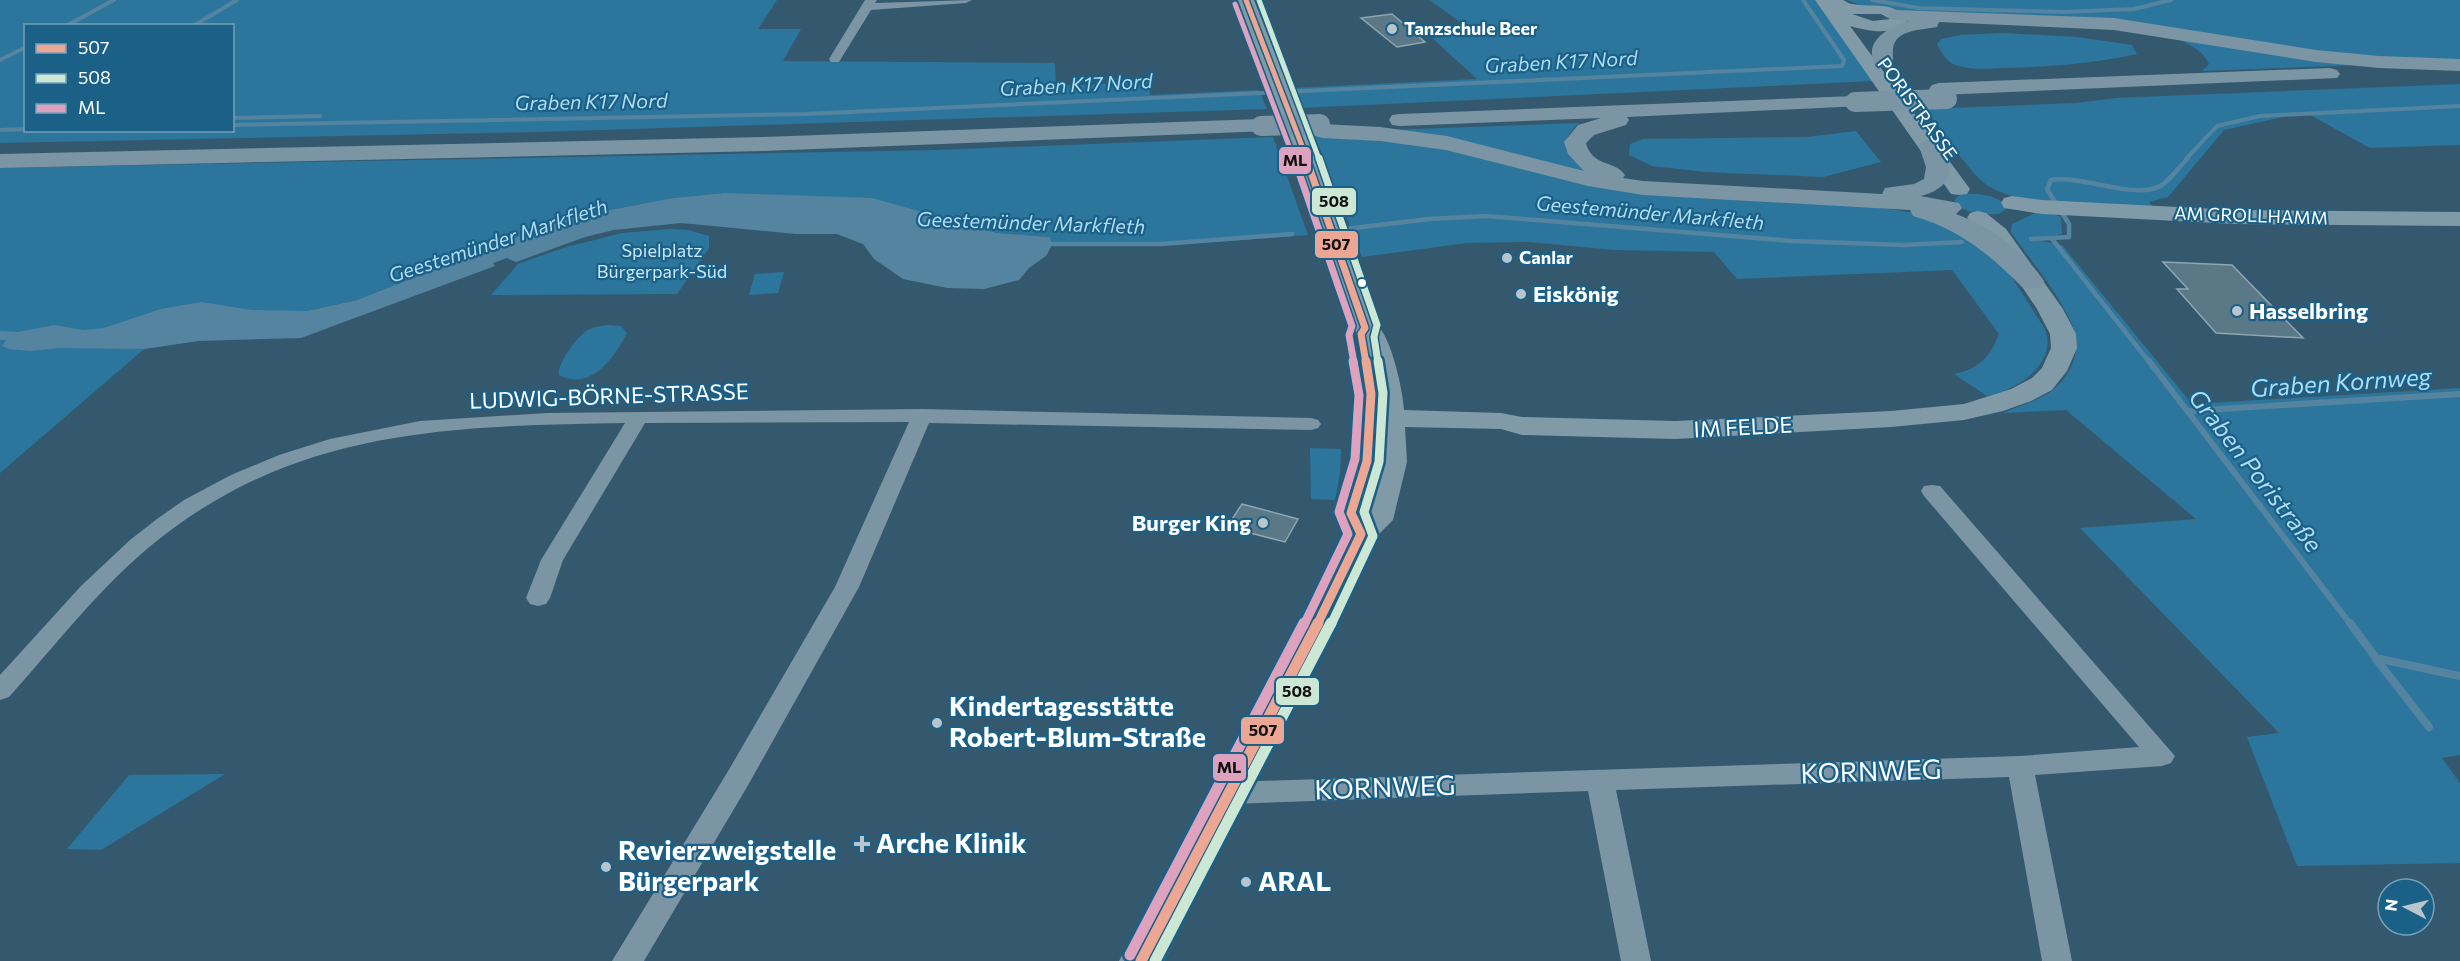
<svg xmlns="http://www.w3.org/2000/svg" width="2460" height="961" font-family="Commissioner,sans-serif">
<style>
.green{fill:#2c769d;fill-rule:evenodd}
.water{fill:#54849f}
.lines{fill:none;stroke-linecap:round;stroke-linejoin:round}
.stream-far3{stroke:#54849f;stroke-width:4}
.stream-far2{stroke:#54849f;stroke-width:4.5}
.stream-far1{stroke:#54849f;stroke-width:6}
.stream{stroke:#54849f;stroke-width:8}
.building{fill:#5b7887;stroke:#8ea5b2;stroke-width:1.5}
.street{fill:#7b95a4;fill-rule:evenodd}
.secondary{fill:#819aa8;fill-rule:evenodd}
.highway{fill:#7b95a4;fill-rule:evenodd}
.highway-bridge{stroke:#7b95a4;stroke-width:20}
.bus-1-far3-casing{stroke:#1b6087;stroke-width:8}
.bus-1-far2-casing{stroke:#1b6087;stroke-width:10}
.bus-1-far1-casing{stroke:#1b6087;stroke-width:14}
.bus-1-casing{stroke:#1b6087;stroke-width:16}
.bus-2-far3-casing{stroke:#1b6087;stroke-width:8}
.bus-2-far2-casing{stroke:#1b6087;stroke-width:10}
.bus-2-far1-casing{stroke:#1b6087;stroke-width:14}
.bus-2-casing{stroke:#1b6087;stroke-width:16}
.bus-3-far3-casing{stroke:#1b6087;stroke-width:8}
.bus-3-far2-casing{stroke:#1b6087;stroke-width:10}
.bus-3-far1-casing{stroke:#1b6087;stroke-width:14}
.bus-3-casing{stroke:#1b6087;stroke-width:16}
.bus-1-far3{stroke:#eba794;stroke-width:5}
.bus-1-far2{stroke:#eba794;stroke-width:7}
.bus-1-far1{stroke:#eba794;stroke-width:9}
.bus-1{stroke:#eba794;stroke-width:11}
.bus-2-far3{stroke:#cce8d4;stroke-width:5}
.bus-2-far2{stroke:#cce8d4;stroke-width:7}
.bus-2-far1{stroke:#cce8d4;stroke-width:9}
.bus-2{stroke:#cce8d4;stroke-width:11}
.bus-3-far3{stroke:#dda2be;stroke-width:5}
.bus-3-far2{stroke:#dda2be;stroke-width:7}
.bus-3-far1{stroke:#dda2be;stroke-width:9}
.bus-3{stroke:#dda2be;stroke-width:11}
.poi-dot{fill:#b8c5cc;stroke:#1b6087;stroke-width:2}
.bus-dot{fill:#fff;stroke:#1b6087;stroke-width:2}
.labels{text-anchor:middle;stroke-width:4.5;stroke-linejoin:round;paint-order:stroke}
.far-poi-label{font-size:18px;font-weight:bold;fill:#fff;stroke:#1b6087;text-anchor:start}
.far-street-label{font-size:18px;fill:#fff;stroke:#1b6087}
.far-park-label{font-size:18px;fill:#c8e8f9;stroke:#1b6087}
.far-water-label{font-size:20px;font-style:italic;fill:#aedcf3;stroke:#1b6087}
.poi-label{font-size:22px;font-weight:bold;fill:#fff;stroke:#1b6087;text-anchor:start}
.street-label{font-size:22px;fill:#fff;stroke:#1b6087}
.water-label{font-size:24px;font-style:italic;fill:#aedcf3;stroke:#1b6087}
.near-poi-label{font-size:27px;font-weight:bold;fill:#fff;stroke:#1b6087;text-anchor:start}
.near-street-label{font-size:27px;fill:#fff;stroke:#1b6087}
.line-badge{stroke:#1b6087;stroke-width:2}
.pale-badge-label{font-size:16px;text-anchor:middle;font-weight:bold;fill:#111}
</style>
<rect width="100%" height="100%" fill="#34596e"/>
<g class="green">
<path d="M0,0H777L758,29H801L783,61L1055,63L1056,86L1148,82L1150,95L1259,90L1267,109L538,132L0,143ZM26,26H232V130H26Z"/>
<polygon points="1430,0 1820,0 1875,81 1301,108 1292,88 1477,79 1432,38 1475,33"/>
<polygon points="1847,0 2460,0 2460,61 2366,58 2176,30 1921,15 1860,5"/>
<path d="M2003,33L2077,37L2132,45L2137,54C2092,64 2047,67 2002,68C1987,69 1969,70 1955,65C1947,62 1941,52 1937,44L1941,39L1961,35Z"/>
<path d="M2180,40L2359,65L2202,71L2209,64C2203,51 2192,46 2180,40Z"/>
<path d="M2460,84V145L2370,148L2305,112L2224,130L2168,197L2149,202L2154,209C2109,206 2028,209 1990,187C1971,176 1941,129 1926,109L2077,103L2116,98Z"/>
<path d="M1579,123C1551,149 1573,160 1597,175L1386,130Z"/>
<polygon points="1856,131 1881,162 1823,177 1705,172 1652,166 1629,155 1630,144 1643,139 1807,137"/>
<path d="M1315,136L1423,143L1657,194L1874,207L1923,214L1939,220L2004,265L2045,329C2058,364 2017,390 1987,396L1954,374C1979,369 1990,357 1999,334L1952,270L1737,279L1714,252L1614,250L1529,242L1467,243L1362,257Z"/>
<polygon points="1273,137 1308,235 1160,246 1051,246 1050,237 997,233 945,219 724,193 672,198 569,218 532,230 484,253 446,265 357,300 307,311 279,312 198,341 144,349 0,473 0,168 936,150"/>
<path d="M1961,194C1975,193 1999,194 2007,208L1999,214C1984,215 1962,214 1954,200Z"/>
<path d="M2037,212L2050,213L2061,217L2062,234L2032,239L2062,245L2192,404L2460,388V755L2442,758L2460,783V863L2297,866L2247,737L2279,733L2080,528L2196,519L2066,410L2003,413C2018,406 2040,400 2053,390C2069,377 2081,353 2075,333C2064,298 2031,262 2011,232L2012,224Z"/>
<polygon points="671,229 688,230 709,236 709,248 677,294 491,295 518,264 563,248 622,233"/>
<polygon points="784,272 778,293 749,295 755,274"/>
<path d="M607,325L621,326L627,333C615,357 590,392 559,375C556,365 578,335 588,330C593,327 601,326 607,325Z"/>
<polygon points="1310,448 1341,449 1340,473 1335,500 1311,499"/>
<polygon points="225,774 101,850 67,849 129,775"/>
</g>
<polygon class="water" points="724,193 872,198 997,233 1050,237 1052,245 1046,256 1029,268 1019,280 984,289 947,288 903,279 874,259 863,244 837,234 796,234 681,223 614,230 585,237 516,262 507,258 493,263 495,266 301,338 198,341 144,349 59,348 31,351 9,349 2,346 6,340 0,340 0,331 18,332 54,325 83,330 104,328 161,309 201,302 252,310 307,311 357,300 446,265 484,253 532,230 569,218 672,198"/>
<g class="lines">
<g class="stream-far3">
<polyline points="1872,0 1919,8 2065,12 2134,9 2171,0"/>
<polyline points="66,26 114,0"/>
<polyline points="193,26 237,0"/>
<polyline points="0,60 26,47"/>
<polyline points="232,118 320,116"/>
<polyline points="232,125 805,114 1842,66 1844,60 1803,0"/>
<polyline points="0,130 26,129"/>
<polyline points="2186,159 2217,126 2260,116 2460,106"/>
</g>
<g class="stream-far2">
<polyline points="1337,230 1429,219 1486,216 1792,241 1903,245 1962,242"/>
<path d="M2031,239L2069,237V224L2047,189L2051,180C2084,175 2137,201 2162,185C2171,179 2180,166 2188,158"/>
<polyline points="2052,239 2150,363"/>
<polyline points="1045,244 1161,244 1292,234"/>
</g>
<g class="stream-far1">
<polyline points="2149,361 2351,625"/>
<polyline points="2188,411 2460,394"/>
</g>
<g class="stream">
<polyline points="2350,623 2376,658 2460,676"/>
<polyline points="2376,659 2429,727"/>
</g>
</g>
<g class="building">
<polygon points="1392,14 1425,42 1397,47 1361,18"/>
<polygon points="2163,262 2232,265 2303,338 2216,333 2177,289 2188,289"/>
<polygon points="1242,504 1298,519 1285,542 1227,527"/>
</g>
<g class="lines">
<g class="street">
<polygon points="865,0 877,0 875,3 972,0 966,3 871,10 839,62 831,62 829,59"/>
<path d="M922,409L1311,418L1318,420L1321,424L1318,428L1311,430L929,423L859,587L747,787L644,961H612L727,773L835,587L909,422L645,423L563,560L550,598L546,604L538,606L530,604L526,598L541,560L625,423C447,426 292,428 148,548C96,592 54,647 9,697L0,700V675L81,586L130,540L157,519L184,500L231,475L279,455L330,439L420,421L547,413Z"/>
<polygon points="1932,485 1940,486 2175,756 2171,763 2162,766 2035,775 2072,961 2042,961 2009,777 1616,790 1651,961 1621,961 1588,791 1230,804 1220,801 1216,793 1220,785 1230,782 2020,756 2139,747 1924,496 1921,491 1924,486"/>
</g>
<g class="secondary">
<path d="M1238,0H1254L1321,170L1376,324C1391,335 1403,391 1404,410L1501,413L1522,417L1675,421L1891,411L1964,404L2011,389L2032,378L2042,368L2051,348L2050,334L2037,309L1990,239L1967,218L1970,213L1978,211L1986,213L2006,229L2063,309L2076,334L2077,348L2067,371L2052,390L2031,401L2003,411L1964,420L1891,427L1675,439L1522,435L1501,429L1405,427L1407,462L1393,520L1374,539L1320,656L1164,961H1119L1284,656L1345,534L1336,513L1352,461L1356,397L1360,391L1374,390L1360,336L1352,328L1301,170Z"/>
<path d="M1815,0C1823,0 1835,0 1843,0C1846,1 1849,4 1852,4C1873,8 1893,0 1908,20C1895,37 1868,31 1850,26L1970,189L1967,194L1959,195L1951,194ZM1852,14H1881L1890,19L1873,21Z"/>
<polygon points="2012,196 2042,200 2235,210 2460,212 2460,226 2235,224 2042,214 2004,208 2001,203 2004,198"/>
</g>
<g class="highway">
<path d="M1896,10L2114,18L2316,50L2379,56L2460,59V71L2379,68L2316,62L2114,30L1939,22L1937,27C1922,30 1895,29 1893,49C1892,56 1895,61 1891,67H1877C1860,43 1889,26 1909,21L1890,19L1887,15L1890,11Z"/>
<polygon points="2330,68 2337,70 2340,74 2337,78 1939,95 1932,93 1929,89 1932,85 1939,83"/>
<path d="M1855,96L1862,98L1865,102L1862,106L1627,117L1629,120L1626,125L1594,135L1586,143C1592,167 1615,160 1625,175L1623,178L1643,181L1882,194L1885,188L1914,184L1924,179L1926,167L1919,146L1922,141L1930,139L1938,141C1956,168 1953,188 1920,196L1959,203L1962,208L1956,214C1989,226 2025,252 2044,281L2040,287L2031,289L2022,287C1989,254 1959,229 1913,216L1910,210L1643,195L1588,186L1446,150L1380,141L1323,138L1315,136L1312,131L1315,126L1323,124L1380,127L1447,136L1584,171L1568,154L1564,142L1578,125L1601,118L1400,126L1392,125L1389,120L1392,115L1400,114Z"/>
<polygon points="1261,119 1269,121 1272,126 1269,131 763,151 0,168 0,154 763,137"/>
</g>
<g class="highway-bridge">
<polyline points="1855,102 1947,99"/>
<polyline points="1261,126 1320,124"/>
</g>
<g class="bus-1-far3-casing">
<polyline id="bus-1-far3" points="1246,0 1307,159"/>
</g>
<g class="bus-1-far2-casing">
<polyline id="bus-1-far2" points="1306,158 1365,328 1361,334 1366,363"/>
</g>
<g class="bus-1-far1-casing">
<polyline id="bus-1-far1" points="1317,625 1361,534 1351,513 1367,461 1371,394 1366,361"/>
</g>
<g class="bus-1-casing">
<polyline id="bus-1" points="1141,961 1318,623"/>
</g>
<g class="bus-2-far3-casing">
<polyline id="bus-2-far3" points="1259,0 1319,159"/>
</g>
<g class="bus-2-far2-casing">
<polyline id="bus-2-far2" points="1319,158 1377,325 1374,337 1378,363"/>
</g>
<g class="bus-2-far1-casing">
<polyline id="bus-2-far1" points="1331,625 1373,536 1364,512 1379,462 1383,393 1378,361"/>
</g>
<g class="bus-2-casing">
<polyline id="bus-2" points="1155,961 1331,623"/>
</g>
<g class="bus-3-far3-casing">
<polyline id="bus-3-far3" points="1235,4 1294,159"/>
</g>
<g class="bus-3-far2-casing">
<polyline id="bus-3-far2" points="1294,158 1352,326 1349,335 1354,363"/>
</g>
<g class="bus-3-far1-casing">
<polyline id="bus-3-far1" points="1304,625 1348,534 1339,512 1355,459 1359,395 1353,361"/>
</g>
<g class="bus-3-casing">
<polyline id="bus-3" points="1130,955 1304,623"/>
</g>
<use href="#bus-1-far3" class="bus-1-far3"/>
<use href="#bus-1-far2" class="bus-1-far2"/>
<use href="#bus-1-far1" class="bus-1-far1"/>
<use href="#bus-1" class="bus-1"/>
<use href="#bus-2-far3" class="bus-2-far3"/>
<use href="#bus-2-far2" class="bus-2-far2"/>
<use href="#bus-2-far1" class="bus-2-far1"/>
<use href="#bus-2" class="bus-2"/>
<use href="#bus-3-far3" class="bus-3-far3"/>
<use href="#bus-3-far2" class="bus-3-far2"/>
<use href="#bus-3-far1" class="bus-3-far1"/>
<use href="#bus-3" class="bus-3"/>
</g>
<g class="poi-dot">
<circle cx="1392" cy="29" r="6"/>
<circle cx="1507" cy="258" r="6"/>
<circle cx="1521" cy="294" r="6"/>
<circle cx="2237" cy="311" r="6"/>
<circle cx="1263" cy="523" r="6"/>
<circle cx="937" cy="723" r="6"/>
<path d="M859 835h6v6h6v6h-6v6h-6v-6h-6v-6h6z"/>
<circle cx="606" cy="867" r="6"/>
<circle cx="1246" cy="882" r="6"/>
</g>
<circle class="bus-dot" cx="1362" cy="283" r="5"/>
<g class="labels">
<g class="far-poi-label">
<text x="1404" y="35">Tanzschule Beer</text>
<text x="1519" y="264">Canlar</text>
</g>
<g class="far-street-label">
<text transform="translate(1917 109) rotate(54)" y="6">PORISTRASSE</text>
<text transform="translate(2251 216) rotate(2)" y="6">AM GROLLHAMM</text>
</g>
<g class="far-park-label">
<text x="662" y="257">Spielplatz<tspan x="662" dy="21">Bürgerpark-Süd</tspan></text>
</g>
<g class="far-water-label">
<text transform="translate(1561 62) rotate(-3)" y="7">Graben K17 Nord</text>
<text transform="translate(1076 85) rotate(-3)" y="7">Graben K17 Nord</text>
<text transform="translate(591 102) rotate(-1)" y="7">Graben K17 Nord</text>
<text transform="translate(1650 213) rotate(5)" y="7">Geestemünder Markfleth</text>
<text transform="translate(1031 223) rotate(2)" y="7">Geestemünder Markfleth</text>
<text transform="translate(498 241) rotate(-18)" y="7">Geestemünder Markfleth</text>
</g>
<g class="poi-label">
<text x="1533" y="302">Eiskönig</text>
<text x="2249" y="319">Hasselbring</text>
<text x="1251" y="531" text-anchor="end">Burger King</text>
</g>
<g class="street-label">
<text transform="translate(609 396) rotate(-2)" y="8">LUDWIG-BÖRNE-STRASSE</text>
<text transform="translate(1743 427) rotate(-3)" y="8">IM FELDE</text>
</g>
<g class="water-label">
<text transform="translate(2341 383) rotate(-4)" y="8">Graben Kornweg</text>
<text transform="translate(2255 471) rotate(52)" y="8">Graben Poristraße</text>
</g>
<g class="near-poi-label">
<text x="949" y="716">Kindertagesstätte<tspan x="949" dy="31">Robert-Blum-Straße</tspan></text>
<text x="876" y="853">Arche Klinik</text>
<text x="618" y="860">Revierzweigstelle<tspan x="618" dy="31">Bürgerpark</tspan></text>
<text x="1258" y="891">ARAL</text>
</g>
<g class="near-street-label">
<text transform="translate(1871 772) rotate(-2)" y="9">KORNWEG</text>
<text transform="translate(1385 788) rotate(-2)" y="9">KORNWEG</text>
</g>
</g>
<g class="line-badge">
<rect x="1278" y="146" width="34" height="29" rx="6" fill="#dda2be"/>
<rect x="1311" y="187" width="46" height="29" rx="6" fill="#cce8d4"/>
<rect x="1314" y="230" width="45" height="29" rx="6" fill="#eba794"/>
<rect x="1275" y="677" width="45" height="29" rx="6" fill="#cce8d4"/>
<rect x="1240" y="716" width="45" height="29" rx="6" fill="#eba794"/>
<rect x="1212" y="753" width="35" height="29" rx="6" fill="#dda2be"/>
</g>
<g class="pale-badge-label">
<text x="1295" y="166">ML</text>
<text x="1334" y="207">508</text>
<text x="1336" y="250">507</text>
<text x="1297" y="697">508</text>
<text x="1263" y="736">507</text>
<text x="1229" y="773">ML</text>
</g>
<rect x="24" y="24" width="210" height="108" fill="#1b6087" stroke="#76a0b7" stroke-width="1.5"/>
<rect x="36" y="44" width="30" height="9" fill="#eba794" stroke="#76a0b7" stroke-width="1.5"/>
<text x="78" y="54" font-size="18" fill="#ffffff">507</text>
<rect x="36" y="74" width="30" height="9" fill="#cce8d4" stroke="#76a0b7" stroke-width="1.5"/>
<text x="78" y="84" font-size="18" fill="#ffffff">508</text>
<rect x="36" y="104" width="30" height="9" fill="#dda2be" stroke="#76a0b7" stroke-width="1.5"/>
<text x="78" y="114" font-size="18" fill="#ffffff">ML</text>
<g transform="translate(2406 907) rotate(277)"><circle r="28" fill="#1b6087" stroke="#76a0b7" stroke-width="1.5"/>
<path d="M0-4.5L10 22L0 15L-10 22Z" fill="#b8c5cc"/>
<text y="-9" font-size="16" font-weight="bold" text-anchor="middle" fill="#ffffff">N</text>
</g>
</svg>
